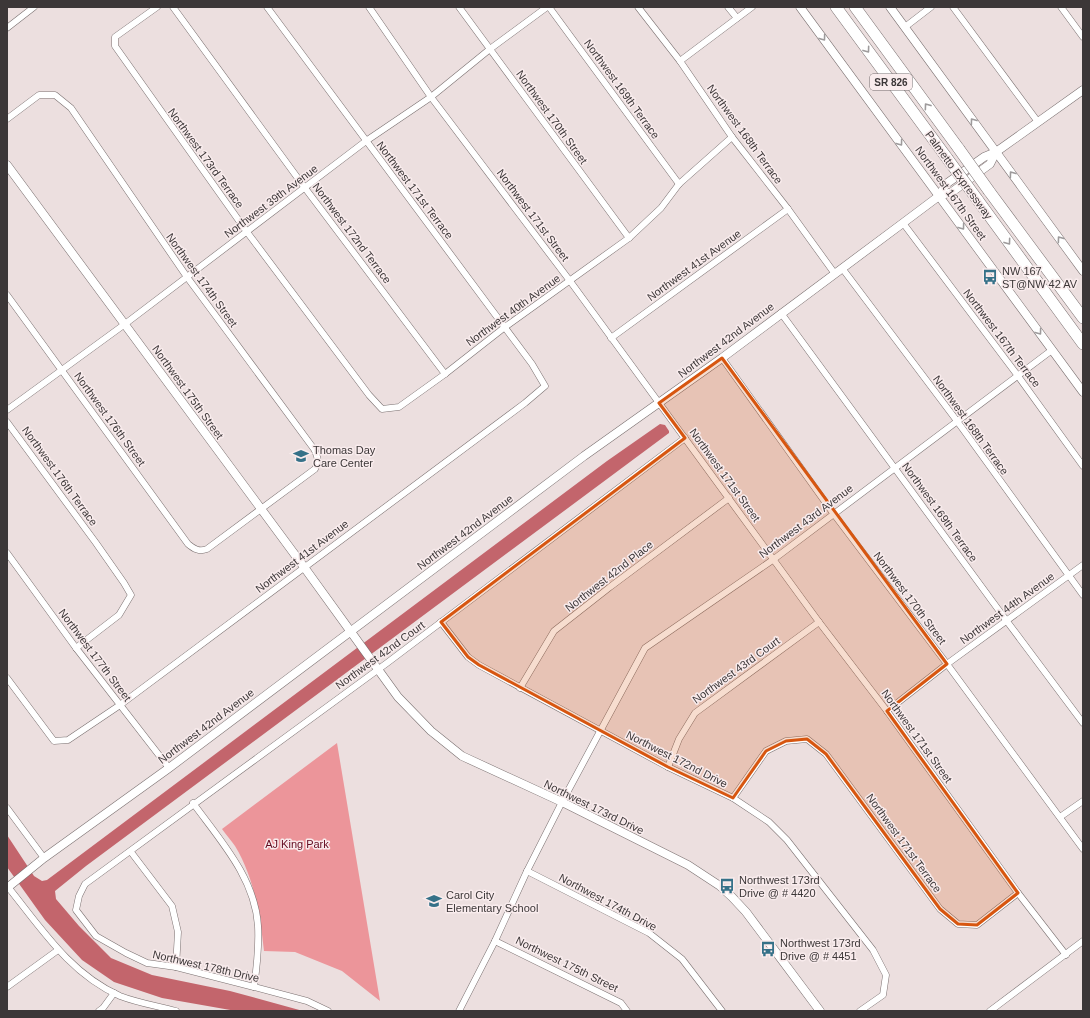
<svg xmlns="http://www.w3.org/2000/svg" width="1090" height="1018" font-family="Arial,sans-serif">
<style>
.green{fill:#ec959a}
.water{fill:#c3656c}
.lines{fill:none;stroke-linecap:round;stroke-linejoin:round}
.street-casing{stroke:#7a7070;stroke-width:7}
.secondary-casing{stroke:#7a7070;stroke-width:9}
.highway-casing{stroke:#7a7070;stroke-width:12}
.street{stroke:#fff;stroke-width:6}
.secondary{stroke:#fff;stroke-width:8}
.highway{stroke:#fff;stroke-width:11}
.highway-bridge-casing{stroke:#7a7070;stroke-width:12;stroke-linecap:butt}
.highway-bridge{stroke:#fff;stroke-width:11}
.oneway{stroke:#9e9b9c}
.marked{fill:#d75610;fill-opacity:0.2;stroke:#d75610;stroke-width:3;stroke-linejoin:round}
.labels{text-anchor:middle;stroke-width:3;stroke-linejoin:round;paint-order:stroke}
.shield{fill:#f9eced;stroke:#756d6e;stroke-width:1}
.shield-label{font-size:10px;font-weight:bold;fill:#3c3738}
.street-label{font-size:11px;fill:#3c3738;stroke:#f9eced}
.poi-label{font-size:11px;fill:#3c3738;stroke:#f9eced;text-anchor:start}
.park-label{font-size:11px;fill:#63091e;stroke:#f9eced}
</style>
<rect width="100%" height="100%" fill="#ecdfdf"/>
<path class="green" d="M337,743L380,1001L342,971L295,952L264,951C260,915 254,877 235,846C231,840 226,835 222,829Z"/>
<polygon class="water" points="660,424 665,425 669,431 669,433 86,866 55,891 56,899 79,926 111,958 152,975 230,991 303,1011 236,1011 162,998 114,982 82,960 45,920 7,867 7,835 34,876 42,881 47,880 607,461"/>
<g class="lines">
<g class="street-casing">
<g id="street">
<polyline points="157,7 115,37 115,46 247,232 369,395 382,409 399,407 445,374 505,327 629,238 661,208 679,184 732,137"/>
<polyline points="173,7 305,188 445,374"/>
<polyline points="369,7 431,97 570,281 819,622 887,711 1018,893 1066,955"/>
<polyline points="459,7 629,238"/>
<polyline points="549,7 679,184"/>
<polyline points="638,7 680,61 732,137 788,209 835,274"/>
<polyline points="728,7 737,18"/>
<polyline points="953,7 1038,122"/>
<polyline points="1061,7 1083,37"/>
<polyline points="905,27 931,7"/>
<polyline points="7,28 34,7"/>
<polyline points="680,61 752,7"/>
<path d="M7,119L39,95H55L71,108L187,277L314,449C318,457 319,461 315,469L207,549C199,552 194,549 188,544L7,295"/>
<polyline points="903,223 1018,376 1083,466"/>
<polyline points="842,268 957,421 1083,595"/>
<polyline points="781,313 1006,620 1083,723"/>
<polyline points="611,338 788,209"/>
<polyline points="722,358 833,513 947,664 1083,849"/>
<polyline points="7,410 125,324 366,141 431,97 490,49 547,7"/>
<polyline points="7,422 96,543 124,583 131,595 119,615 76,648"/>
<polyline points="7,553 76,648 169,768"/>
<polyline points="441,622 468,657 479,665 668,767 733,798 769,822 787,840 873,950 886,975 883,995 860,1011"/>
<polyline points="7,678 54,741 68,740 120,705 525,403 545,386 532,364 267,7"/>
<polyline points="520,688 554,631 610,587 729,498"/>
<polyline points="887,711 947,664 1083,565"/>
<polyline points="668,767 679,739 695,713 819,622"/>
<polyline points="733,798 766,751 786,741 807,739 826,754 940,909 958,924 977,925 1018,893"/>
<path d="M193,803C220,840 255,878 258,926C259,946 257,966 254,987"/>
<polyline points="7,808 44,858"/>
<polyline points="1060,817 1083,801"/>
<polyline points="131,852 172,906 178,932 176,967"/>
<polyline points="527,871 649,933 682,959 722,1011"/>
<path d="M8,887C41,928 70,974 120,996C138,1003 158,1006 176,1011"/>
<polyline points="495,941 621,1003 627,1011"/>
<polyline points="7,987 58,950"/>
<polyline points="99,1011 103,1008 114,993"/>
<polyline points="328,1011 307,1001 254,987 176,967 147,963 126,953 96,936 76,910 79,896 85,884 387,663 685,438"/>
<polyline points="459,1011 495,941 527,871 562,802 645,648 774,559 1052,350"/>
<polyline points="990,1011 1083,941"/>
</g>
</g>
<g class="secondary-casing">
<g id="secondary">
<polyline points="800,7 1083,392"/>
<polyline points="890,7 1083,271"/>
<polyline points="7,165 304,567 398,697 431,731 462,756 562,802 688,865 720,886 732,897 746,912 820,1011"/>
<polyline points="939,196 952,192 990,164 996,152"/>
<polyline points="7,888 44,858 169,768 584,456 722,358 903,223 939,196 946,184 984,157 996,152 1083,90"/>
</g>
</g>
<g class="highway-casing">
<g id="highway">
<polyline points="836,7 947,158"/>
<polyline points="855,7 959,149"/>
<polyline points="989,191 1083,318"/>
<polyline points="977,199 1083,344"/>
</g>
</g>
<use href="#street" class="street"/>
<use href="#secondary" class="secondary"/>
<use href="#highway" class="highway"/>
<g class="highway-bridge-casing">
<g id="highway-bridge">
<polyline points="959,149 989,191"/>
<polyline points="947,158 977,199"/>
</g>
</g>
<use href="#highway-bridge" class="highway-bridge"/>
</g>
<defs><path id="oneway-chevron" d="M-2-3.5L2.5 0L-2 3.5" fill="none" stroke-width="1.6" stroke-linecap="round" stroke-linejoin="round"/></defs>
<g class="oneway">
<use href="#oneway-chevron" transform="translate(823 38) rotate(54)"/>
<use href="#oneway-chevron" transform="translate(867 50) rotate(54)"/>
<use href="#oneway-chevron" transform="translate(927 106) rotate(-126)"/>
<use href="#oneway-chevron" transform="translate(973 121) rotate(-126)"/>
<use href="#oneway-chevron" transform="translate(900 143) rotate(54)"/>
<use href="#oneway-chevron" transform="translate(1012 174) rotate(-126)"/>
<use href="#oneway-chevron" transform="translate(962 227) rotate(54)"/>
<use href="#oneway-chevron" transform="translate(1060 239) rotate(-126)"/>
<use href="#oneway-chevron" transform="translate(1008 242) rotate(54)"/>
<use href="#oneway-chevron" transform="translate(1039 332) rotate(54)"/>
</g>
<path class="marked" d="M722,358L947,664L887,711L1018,893L977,925L958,924L940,909L826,754L807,739L786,741L766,751L733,798L668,767L479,665L468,657L441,622L685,438L659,403Z"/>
<defs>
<g id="bus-bare" transform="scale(1.2)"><path d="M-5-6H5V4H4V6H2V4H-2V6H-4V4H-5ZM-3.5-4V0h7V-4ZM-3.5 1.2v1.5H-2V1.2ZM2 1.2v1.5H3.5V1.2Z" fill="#357188" stroke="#f9eced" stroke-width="2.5" paint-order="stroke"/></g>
<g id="school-bare" transform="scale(1.2)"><path d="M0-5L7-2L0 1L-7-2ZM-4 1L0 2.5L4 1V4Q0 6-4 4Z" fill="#357188" stroke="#f9eced" stroke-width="2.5" paint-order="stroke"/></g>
</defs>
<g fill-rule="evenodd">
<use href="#bus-bare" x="990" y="277"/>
<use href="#school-bare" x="301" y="456"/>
<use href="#bus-bare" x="727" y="886"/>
<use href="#school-bare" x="434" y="901"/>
<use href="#bus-bare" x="768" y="949"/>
</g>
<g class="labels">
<rect class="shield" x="870" y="74" width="42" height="16" rx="3"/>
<g class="shield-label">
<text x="891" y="86">SR 826</text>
</g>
<g class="street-label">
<text transform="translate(622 89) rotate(54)" y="4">Northwest 169th Terrace</text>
<text transform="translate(552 117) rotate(54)" y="4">Northwest 170th Street</text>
<text transform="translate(745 134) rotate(54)" y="4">Northwest 168th Terrace</text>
<text transform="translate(206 158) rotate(54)" y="4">Northwest 173rd Terrace</text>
<text transform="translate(959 175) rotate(54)" y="4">Palmetto Expressway</text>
<text transform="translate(415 190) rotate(53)" y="4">Northwest 171st Terrace</text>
<text transform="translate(951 193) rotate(54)" y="4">Northwest 167th Street</text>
<text transform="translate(271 201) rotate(-37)" y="4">Northwest 39th Avenue</text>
<text transform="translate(533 215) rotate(53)" y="4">Northwest 171st Street</text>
<text transform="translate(352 233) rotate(53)" y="4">Northwest 172nd Terrace</text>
<text transform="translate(694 265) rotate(-36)" y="4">Northwest 41st Avenue</text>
<text transform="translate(202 280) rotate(54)" y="4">Northwest 174th Street</text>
<text transform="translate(513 310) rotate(-36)" y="4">Northwest 40th Avenue</text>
<text transform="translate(1002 338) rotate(53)" y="4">Northwest 167th Terrace</text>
<text transform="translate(726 340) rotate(-37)" y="4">Northwest 42nd Avenue</text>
<text transform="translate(188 392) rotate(54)" y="4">Northwest 175th Street</text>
<text transform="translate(110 419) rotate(54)" y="4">Northwest 176th Street</text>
<text transform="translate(971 425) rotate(54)" y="4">Northwest 168th Terrace</text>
<text transform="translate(725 475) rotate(54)" y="4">Northwest 171st Street</text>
<text transform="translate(60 476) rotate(54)" y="4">Northwest 176th Terrace</text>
<text transform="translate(940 512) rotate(54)" y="4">Northwest 169th Terrace</text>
<text transform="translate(806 521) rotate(-37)" y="4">Northwest 43rd Avenue</text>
<text transform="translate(465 532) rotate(-37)" y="4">Northwest 42nd Avenue</text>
<text transform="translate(302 556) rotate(-37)" y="4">Northwest 41st Avenue</text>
<text transform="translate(609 576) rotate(-38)" y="4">Northwest 42nd Place</text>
<text transform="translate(910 598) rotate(53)" y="4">Northwest 170th Street</text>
<text transform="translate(1007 608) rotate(-36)" y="4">Northwest 44th Avenue</text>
<text transform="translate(95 655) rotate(53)" y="4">Northwest 177th Street</text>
<text transform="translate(380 655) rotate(-36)" y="4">Northwest 42nd Court</text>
<text transform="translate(736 670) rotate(-36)" y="4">Northwest 43rd Court</text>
<text transform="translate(206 726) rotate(-37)" y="4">Northwest 42nd Avenue</text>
<text transform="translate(917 736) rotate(54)" y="4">Northwest 171st Street</text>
<text transform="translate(677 759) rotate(27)" y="4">Northwest 172nd Drive</text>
<text transform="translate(594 807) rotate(26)" y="4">Northwest 173rd Drive</text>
<text transform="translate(904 843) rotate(54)" y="4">Northwest 171st Terrace</text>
<text transform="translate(608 902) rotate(28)" y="4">Northwest 174th Drive</text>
<text transform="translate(567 964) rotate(26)" y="4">Northwest 175th Street</text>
<text transform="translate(206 966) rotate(13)" y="4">Northwest 178th Drive</text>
</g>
<g class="poi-label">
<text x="1002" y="275">NW 167<tspan x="1002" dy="13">ST@NW 42 AV</tspan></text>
<text x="313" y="454">Thomas Day<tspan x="313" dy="13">Care Center</tspan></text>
<text x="739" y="884">Northwest 173rd<tspan x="739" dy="13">Drive @ # 4420</tspan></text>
<text x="446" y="899">Carol City<tspan x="446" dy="13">Elementary School</tspan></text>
<text x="780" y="947">Northwest 173rd<tspan x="780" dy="13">Drive @ # 4451</tspan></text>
</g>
<g class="park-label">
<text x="297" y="848">AJ King Park</text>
</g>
</g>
<rect width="1090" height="1018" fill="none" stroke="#3c3738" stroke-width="16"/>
</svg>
